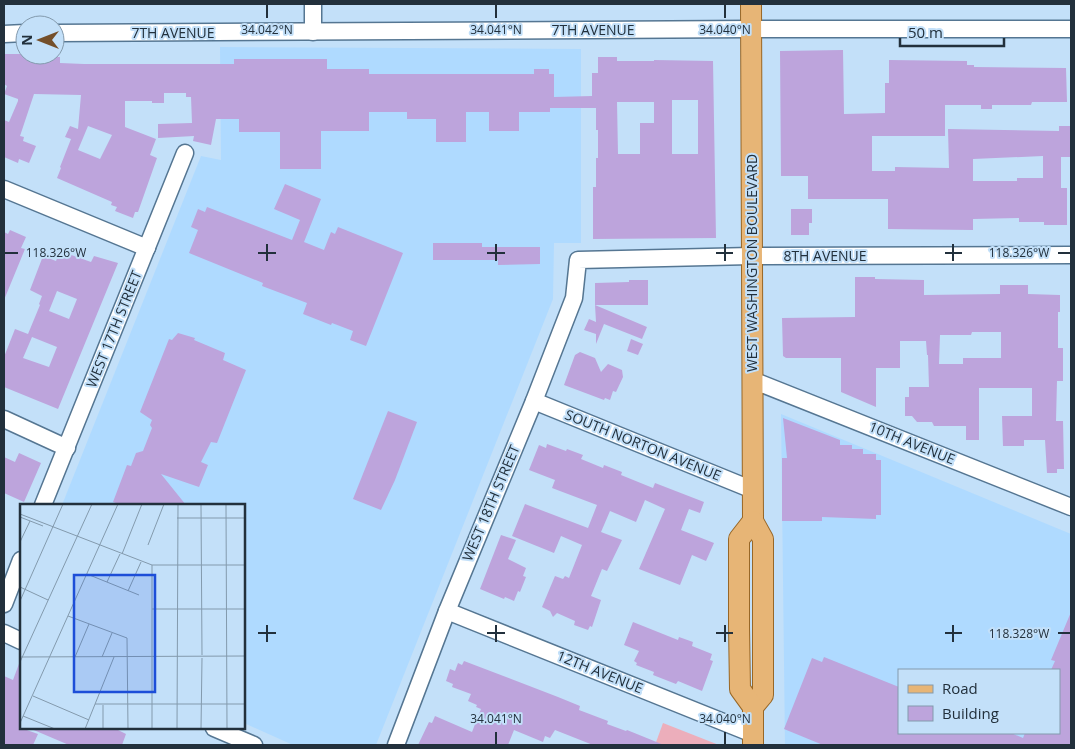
<svg xmlns="http://www.w3.org/2000/svg" width="1075" height="749" font-family="'Open Sans',sans-serif">
<style>
.built{fill:#afdaff;fill-rule:evenodd}
.green{fill:#ecaebb}
.building{fill:#bda4dc;fill-rule:evenodd}
.lines{fill:none;stroke-linecap:round;stroke-linejoin:round}
.minor-casing{stroke:#557692;stroke-width:19}
.major-casing{stroke:#986727;stroke-width:22}
.minor{stroke:#fff;stroke-width:16}
.major{stroke:#e7b576;stroke-width:20}
.ticks{fill:none;stroke:#22303c;stroke-width:2}
.labels{text-anchor:middle;stroke-width:4;stroke-linejoin:round;paint-order:stroke}
.street-label{font-size:14px;fill:#22303c;stroke:#c3e0f9}
.inset-road{fill:none;stroke:#839aad;stroke-width:1}
.view{fill:#1d4ed8;fill-opacity:0.15;stroke:#1d4ed8;stroke-width:2.5}
.inset-edge{fill:none;stroke:#22303c;stroke-width:2.5}
.ticks-label{font-size:12px;text-anchor:middle;fill:#22303c;stroke:#c3e0f9;stroke-width:4;stroke-linejoin:round;paint-order:stroke}
</style>
<rect width="100%" height="100%" fill="#c3e0f9"/>
<g class="built">
<polygon points="220,47 581,49 581,243 554,243 553,299 376,745 293,745 244,723 244,505 62,505 201,156 221,160"/>
<path d="M781,414L1071,534V745H785ZM899,670H1059V733H899Z"/>
</g>
<polygon class="green" points="663,723 719,745 655,745"/>
<g class="building">
<path d="M843,50L844,114L885,113V83H889V60L967,61V65H974V67L1066,68L1067,102H1032L1031,105H992V109H981V105H945V136H872V171H895V167L949,168L948,129L1059,131V126H1071V157H1061V188H1067V225H1044V222H1019V218L973,219V230L888,229V199H808V176H781L780,51ZM1043,156V178H1017V181H973V159Z"/>
<path d="M4,54H25V55H38V57H60V63L84,64H234V59H327V69H369V74H534V69H549V74H554V97L592,96V73H598V57H617V61H654V60L713,61L716,238L593,239V187H596V158H598V130H596V108H550V112H519V131H489V112H466V142H436V119H407V112H369V131H321V169H280V132H239V119H216L211,145L193,141L194,136L158,138V124L192,123L191,97H186V93H164V103H152V101H125V127L156,139L150,155L157,158L138,212H135L133,218L115,211L117,207L111,205L112,202L57,178L61,168L60,167L71,139L65,137L70,126L78,129L81,95L34,94L20,136L24,137L23,141L36,146L29,163L19,159L18,163L4,157V120L9,122L18,101V99L4,94L7,86L4,84ZM672,100H698V154H672ZM617,102H654V123H640V154H618ZM88,126L112,135L100,159L78,150Z"/>
<polygon points="285,184 321,199 304,242 324,250 331,232 335,234 338,227 403,253 366,346 350,340 353,331 332,323 331,325 303,314 307,303 262,286 263,283 189,253 198,230 191,227 198,209 205,212 207,207 292,240 300,220 274,209"/>
<polygon points="791,209 812,209 812,223 809,223 809,235 791,235"/>
<polygon points="10,230 26,237 21,248 25,249 4,300 4,232 8,234"/>
<polygon points="433,243 482,243 482,247 540,247 540,264 498,265 498,260 433,260"/>
<path d="M60,251L91,262L94,256L118,263L58,409L4,387V357L15,329L28,334L40,305L39,304L42,296L30,290L43,256L56,261ZM57,291L77,299L69,319L49,311ZM32,337L57,347L49,367L23,358Z"/>
<path d="M855,277H875V279L924,280V295L1000,294V285H1028V294L1060,295V312H1058V348H1063V381H1057L1056,421H1063L1064,469H1057V473H1047L1045,440H1024V446H1003L1002,416H1032V388H979V440H966V426H934L932,422H917L912,416H905V397H909V387H929L928,355H927L926,341H900V368H876V407L841,392V358H786L783,356L782,318L855,317ZM972,332H1001V358H963V364H939L940,335H971Z"/>
<polygon points="629,280 648,280 648,305 595,305 595,283 629,282"/>
<polygon points="595,305 647,327 642,339 604,324 596,344 596,334 584,330 589,319 596,322"/>
<polygon points="178,333 195,338 194,340 225,353 223,360 246,370 217,443 211,442 201,462 208,465 199,487 161,474 186,505 122,505 113,502 127,465 131,466 136,453 143,451 152,428 150,425 152,420 140,412 169,339 172,340"/>
<polygon points="631,339 643,344 638,355 627,351"/>
<polygon points="580,352 595,358 601,372 608,364 622,370 623,377 616,392 613,391 610,400 605,398 604,400 564,385 575,355"/>
<polygon points="388,411 417,422 395,480 381,510 353,499"/>
<polygon points="783,418 840,440 840,445 852,445 852,449 863,449 863,454 876,454 876,460 881,460 881,515 876,515 876,519 822,517 822,521 782,521 782,458 787,458"/>
<polygon points="547,444 566,451 567,449 583,455 581,459 603,468 604,465 622,472 621,475 653,488 655,483 704,502 700,513 689,509 681,530 714,543 706,561 692,555 680,585 639,569 665,509 645,500 636,522 610,511 601,532 622,540 607,571 602,569 591,596 601,600 592,627 590,626 588,630 574,625 575,621 557,613 553,617 550,611 542,607 555,576 563,579 565,576 569,578 582,545 561,536 554,553 512,536 525,504 588,528 597,505 552,488 555,480 529,470 539,445 546,448"/>
<polygon points="19,453 41,463 24,502 4,493 4,457 15,462"/>
<polygon points="501,535 516,540 508,559 526,568 523,576 526,577 520,592 518,591 514,601 505,597 504,599 480,589"/>
<polygon points="1071,612 1071,745 823,745 784,729 812,658 822,662 824,657 899,687 899,733 1011,733 1023,738 1025,733 1059,733 1059,670 1051,670 1055,661 1051,660"/>
<polygon points="633,622 678,640 679,637 693,642 692,646 712,654 710,660 713,661 702,691 678,681 676,684 653,675 654,672 636,665 637,663 634,661 639,651 624,645"/>
<polygon points="20,661 21,728 38,734 33,745 4,745 4,676 13,680"/>
<polygon points="464,661 558,697 580,706 579,710 608,721 607,724 626,731 627,730 664,745 593,745 555,730 550,738 545,736 543,742 514,730 508,745 418,745 429,722 432,723 435,716 472,732 481,709 476,707 477,705 468,701 471,694 452,687 453,684 446,681 450,669 455,671 458,663 462,665"/>
<polygon points="29,728 114,728 126,734 122,745 69,745"/>
</g>
<g class="lines">
<g class="minor-casing">
<g id="minor">
<polyline points="313,4 313,32"/>
<polyline points="55,33 751,29 1071,29"/>
<polyline points="4,34 25,33"/>
<polyline points="4,189 147,248"/>
<polyline points="752,380 1071,507"/>
<polyline points="534,401 753,490"/>
<polyline points="4,419 67,448"/>
<polyline points="43,505 185,153"/>
<polyline points="4,604 21,560"/>
<polyline points="447,611 753,734"/>
<polyline points="4,633 21,641"/>
<polyline points="214,728 254,745"/>
<polyline points="396,745 447,611 534,401 574,298 578,260 751,256 1071,255"/>
</g>
</g>
<g class="major-casing">
<g id="major">
<polyline points="751,4 753,521 763,539 763,695 753,707"/>
<polyline points="753,521 739,539 739,627 740,689 753,707 753,745"/>
</g>
</g>
<use href="#minor" class="minor"/>
<use href="#major" class="major"/>
</g>
<path class="ticks" d="M267,5V18M496,5V18M725,5V18M267,244V261M496,244V261M725,244V261M953,244V261M5,253H18M258,253H276M487,253H505M716,253H733M945,253H962M1058,253H1070M267,625V642M496,625V642M725,625V642M953,625V642M258,633H276M487,633H505M716,633H733M945,633H962M1058,633H1070M496,732V744M725,732V744"/>
<g class="labels">
<g class="street-label">
<text x="593" y="35">7TH AVENUE</text>
<text x="173" y="38">7TH AVENUE</text>
<text x="825" y="261">8TH AVENUE</text>
<text transform="translate(752 263) rotate(-90)" y="5">WEST WASHINGTON BOULEVARD</text>
<text transform="translate(114 329) rotate(-68)" y="5">WEST 17TH STREET</text>
<text transform="translate(912 443) rotate(22)" y="5">10TH AVENUE</text>
<text transform="translate(643 445) rotate(22)" y="5">SOUTH NORTON AVENUE</text>
<text transform="translate(491 503) rotate(-67)" y="5">WEST 18TH STREET</text>
<text transform="translate(600 672) rotate(22)" y="5">12TH AVENUE</text>
</g>
</g>
<g transform="translate(20 504)">
<rect width="225" height="225" fill="#c3e0f9"/>
<path class="inset-road" d="M181,0L182,151M206,0L207,225M0,10L132,61H225M0,13L23,22M157,14H225M0,38L10,17M128,41L144,0M102,50L122,0M132,61V225M67,70L119,91M87,78L100,50M0,83L28,96M108,87L121,58M0,97L43,0M132,105H225M48,112L107,134L108,225M0,153L225,152M55,153L69,120M82,153L92,129M0,158L72,0M13,192L69,216M75,200H225M83,201V225M3,212L35,225M0,219L98,0M65,225L94,153M157,225L158,0M181,225L182,154"/>
<path class="view" d="M54,71H135V188H54Z"/>
<rect width="225" height="225" class="inset-edge"/>
</g>
<g class="ticks-label">
<text x="267" y="34">34.042°N</text>
<text x="496" y="34">34.041°N</text>
<text x="725" y="34">34.040°N</text>
<text x="1019" y="257">118.326°W</text>
<text x="56" y="257">118.326°W</text>
<text x="1019" y="638">118.328°W</text>
<text x="496" y="723">34.041°N</text>
<text x="725" y="723">34.040°N</text>
</g>
<rect width="1075" height="749" fill="none" stroke="#22303c" stroke-width="10"/>
<rect x="898" y="669" width="162" height="65" fill="#c3e0f9" stroke="#839aad"/>
<rect x="908" y="685" width="25" height="8" fill="#e7b576" stroke="#839aad"/>
<text x="942" y="694" font-size="15" fill="#22303c">Road</text>
<rect x="908" y="706" width="25" height="15" fill="#bda4dc" stroke="#839aad"/>
<text x="942" y="719" font-size="15" fill="#22303c">Building</text>
<g transform="translate(40 40) rotate(270)"><circle r="24" fill="#c3e0f9" stroke="#839aad"/>
<path d="M0-4L9 19L0 12L-9 19Z" fill="#744f2a"/>
<text y="-8" font-size="14" font-weight="bold" text-anchor="middle" fill="#22303c">N</text>
</g>
<path d="M900 38v8h104v-8" fill="none" stroke="#22303c" stroke-width="2.5"/>
<text x="908" y="38" font-size="15" fill="#22303c" stroke="#c3e0f9" stroke-width="4" paint-order="stroke">50 m</text>
</svg>
